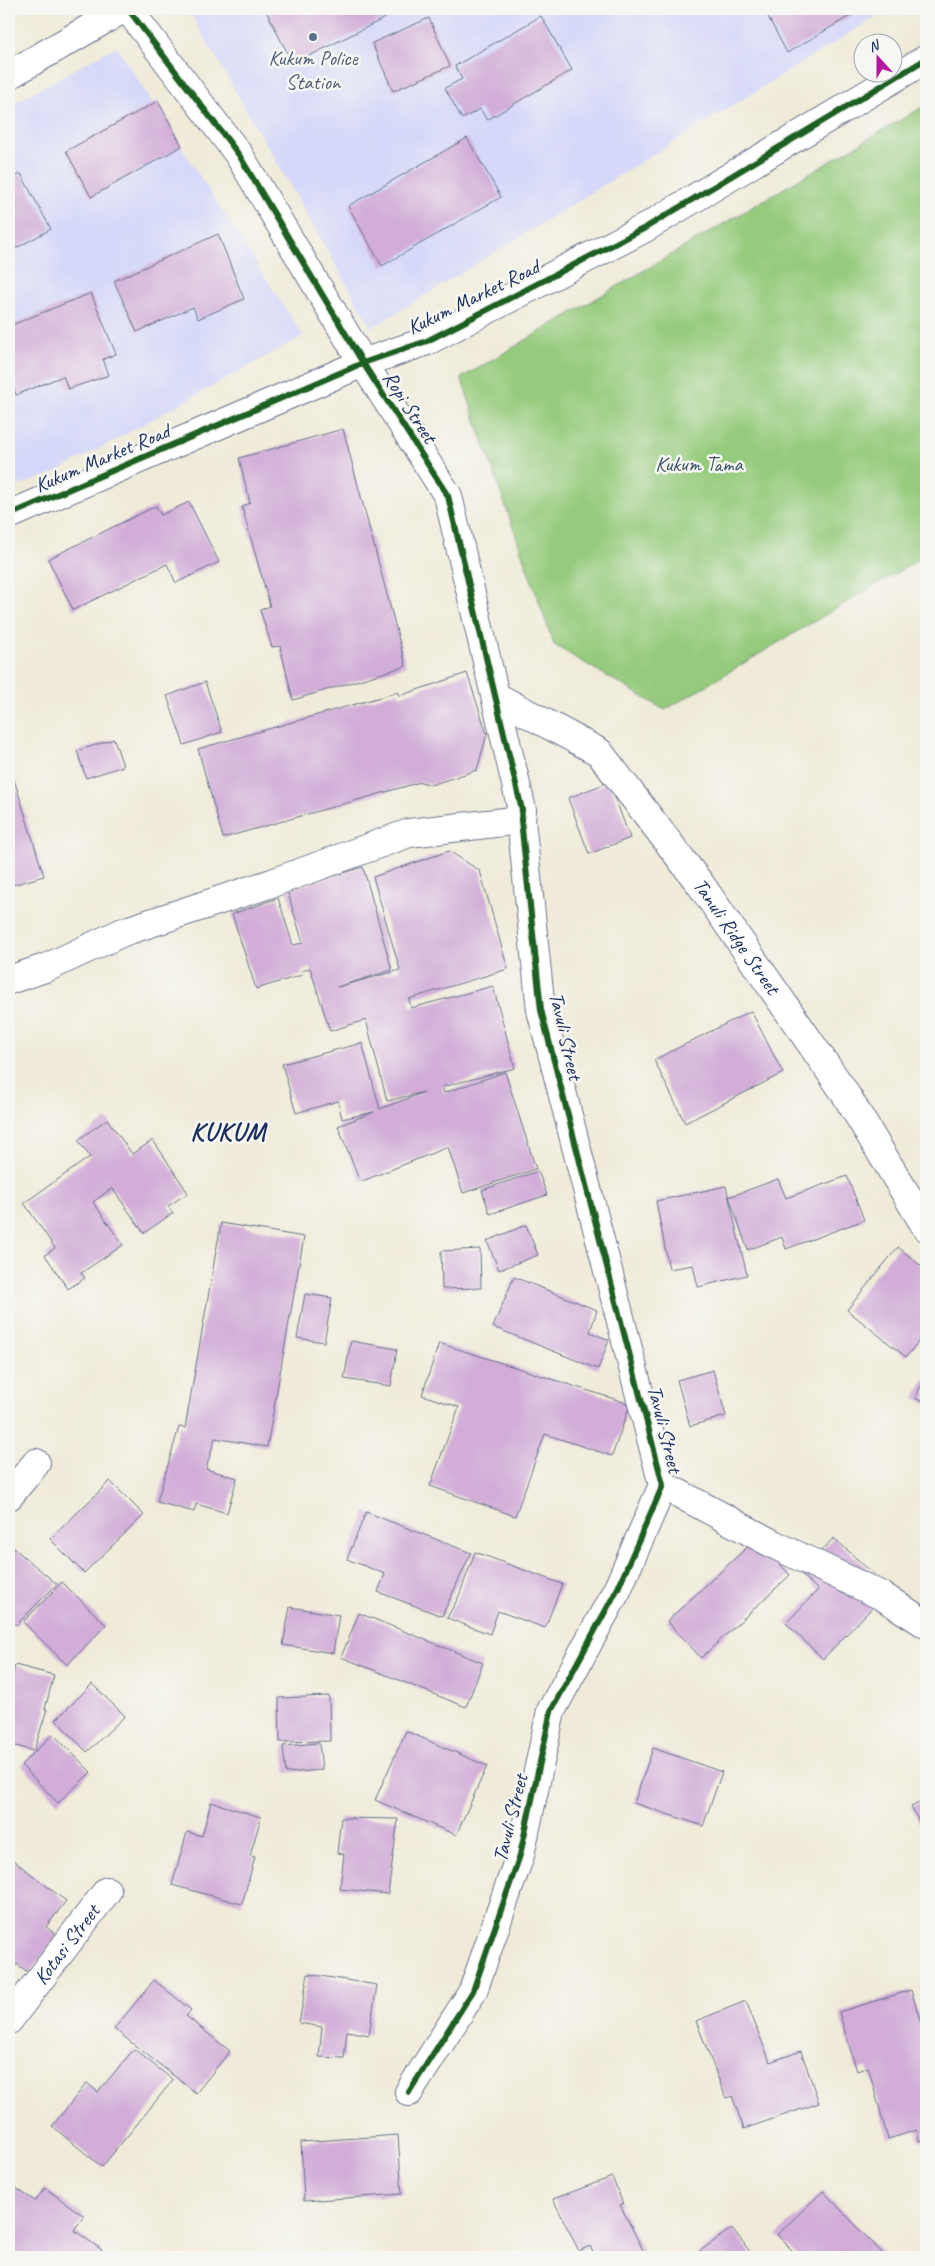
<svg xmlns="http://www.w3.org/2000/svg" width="935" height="2266" font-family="Caveat,sans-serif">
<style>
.built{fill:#d5d8f9}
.green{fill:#95cb7c;stroke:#587d6d}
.building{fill:#d1add8}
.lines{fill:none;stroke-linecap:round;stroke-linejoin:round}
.minor-casing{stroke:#667189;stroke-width:30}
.secondary-casing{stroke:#667189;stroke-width:30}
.minor{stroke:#fff;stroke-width:28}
.secondary{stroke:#fff;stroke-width:28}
.cycleway-casing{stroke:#f6f6f2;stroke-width:9}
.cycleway{stroke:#1b5e20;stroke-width:6}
.service-dot{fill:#5c6f8a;stroke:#f6f6f2;stroke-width:2}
.labels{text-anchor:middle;stroke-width:5;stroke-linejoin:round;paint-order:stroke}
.service-label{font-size:21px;fill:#4e5e75;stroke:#f6f6f2}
.street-label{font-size:21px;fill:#1b2f5e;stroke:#f6f6f2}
.park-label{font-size:21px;fill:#3a5666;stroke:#f6f6f2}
.district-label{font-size:26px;font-weight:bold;letter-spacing:1px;fill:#1b2f5e;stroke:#f6f6f2}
</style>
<rect width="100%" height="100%" fill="#f6f6f2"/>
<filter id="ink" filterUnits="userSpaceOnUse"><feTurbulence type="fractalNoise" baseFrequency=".02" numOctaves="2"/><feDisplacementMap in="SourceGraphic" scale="10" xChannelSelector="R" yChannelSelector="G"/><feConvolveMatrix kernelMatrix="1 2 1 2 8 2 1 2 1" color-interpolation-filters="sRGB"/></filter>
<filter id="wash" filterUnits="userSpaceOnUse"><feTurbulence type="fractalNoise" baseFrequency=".0096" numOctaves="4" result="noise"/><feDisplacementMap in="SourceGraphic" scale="20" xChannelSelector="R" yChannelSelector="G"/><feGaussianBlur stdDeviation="1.12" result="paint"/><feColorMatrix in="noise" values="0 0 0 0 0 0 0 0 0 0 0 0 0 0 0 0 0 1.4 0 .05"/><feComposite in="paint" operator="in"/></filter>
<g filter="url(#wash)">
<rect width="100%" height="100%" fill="#f0ebd9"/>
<g class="built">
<polygon points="188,9 889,9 372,328"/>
<polygon points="116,46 303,336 55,473 9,489 9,106"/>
</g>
<polygon class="green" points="926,105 926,555 665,710 554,645 461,378"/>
<g id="blocks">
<g class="building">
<polygon points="265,9 403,9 293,64"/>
<polygon points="764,9 862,9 787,53"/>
<polygon points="541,16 572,70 487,120 480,109 462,119 445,88 462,79 455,66"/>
<polygon points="429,18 450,66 393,91 372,43"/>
<polygon points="158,101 182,146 91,197 66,151"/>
<polygon points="467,138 501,197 382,266 348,206"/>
<polygon points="21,174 51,229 9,252 9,180"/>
<polygon points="218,234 244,299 198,319 193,307 137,332 114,281"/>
<polygon points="91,293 116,354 103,359 109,375 68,389 63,376 16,395 9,376 9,326"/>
<polygon points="343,429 406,666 293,700 280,646 272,647 260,610 270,606 242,507 250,503 239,458"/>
<polygon points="189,502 219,562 176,583 167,564 73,610 48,559 156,506 161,515"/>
<polygon points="467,673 487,734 477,770 431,785 421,782 223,838 198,749 398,692 399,696"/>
<polygon points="205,682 222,732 184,745 167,696"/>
<polygon points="114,739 123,766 86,778 77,751"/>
<polygon points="13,776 44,876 9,886 9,777"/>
<polygon points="609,782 630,838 589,854 568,798"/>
<polygon points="449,851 480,871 508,969 409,999 411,1008 493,986 515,1068 442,1087 444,1093 505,1072 536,1169 463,1193 448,1147 360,1182 338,1126 374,1112 342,1119 338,1101 296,1113 282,1064 362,1043 380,1109 424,1092 387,1101 366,1020 330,1031 310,968 301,971 302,975 256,989 232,914 278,898 293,945 303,943 287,890 363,867 392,970 337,987 400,970 373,877"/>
<polygon points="751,1011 783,1073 685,1123 654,1060"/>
<polygon points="107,1119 132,1154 153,1140 188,1193 168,1206 173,1213 144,1233 112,1188 93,1202 123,1245 81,1273 85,1278 68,1289 45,1255 55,1248 24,1203 90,1157 78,1140"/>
<polygon points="538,1171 547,1195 490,1214 482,1190"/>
<polygon points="847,1176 864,1220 786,1249 782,1237 748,1250 729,1197 778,1179 786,1198"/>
<polygon points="726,1186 747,1275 698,1287 693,1265 669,1269 656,1201"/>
<polygon points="221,1223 304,1237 267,1447 215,1438 206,1469 237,1478 227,1513 196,1504 194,1512 157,1502 179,1427 185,1428"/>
<polygon points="526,1225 538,1255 499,1270 487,1241"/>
<polygon points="898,1247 926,1270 926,1332 906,1357 847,1310"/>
<polygon points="480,1249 481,1288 442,1289 441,1251"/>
<polygon points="514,1277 597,1310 590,1332 609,1340 598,1369 493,1327"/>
<polygon points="305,1294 332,1298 324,1342 297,1338"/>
<polygon points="351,1341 397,1349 391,1386 344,1379"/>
<polygon points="439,1343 630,1404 612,1456 545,1434 515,1516 430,1486 459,1407 422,1395"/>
<polygon points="713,1370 726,1416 690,1426 677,1380"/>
<polygon points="926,1376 926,1403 915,1398"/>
<polygon points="110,1481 144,1515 84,1573 50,1539"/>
<polygon points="366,1512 471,1553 442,1616 378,1592 385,1574 347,1559"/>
<polygon points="834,1538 890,1589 823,1659 786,1623 818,1590 799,1572"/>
<polygon points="756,1539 790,1575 701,1658 667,1621"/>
<polygon points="11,1546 57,1584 16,1625 9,1619 9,1548"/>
<polygon points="475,1552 562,1584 545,1628 498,1611 490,1634 447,1618 459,1596"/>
<polygon points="62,1582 106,1625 67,1665 23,1622"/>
<polygon points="290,1607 339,1615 333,1653 283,1645"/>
<polygon points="359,1613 483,1663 466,1707 341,1657"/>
<polygon points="15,1665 54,1675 45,1709 47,1709 34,1751 9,1744 9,1690"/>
<polygon points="92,1684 125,1716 87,1752 56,1720"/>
<polygon points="329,1696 330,1741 280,1742 279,1698"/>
<polygon points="406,1731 487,1766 456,1835 375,1800"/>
<polygon points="53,1734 91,1772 58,1803 21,1765"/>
<polygon points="319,1743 322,1770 286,1773 283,1746"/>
<polygon points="653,1748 722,1772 703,1826 634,1803"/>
<polygon points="926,1799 926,1834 911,1807"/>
<polygon points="211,1802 261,1817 250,1856 255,1857 242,1904 172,1885 187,1832 202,1836"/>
<polygon points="341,1818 398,1819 388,1894 340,1889 344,1854 337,1853"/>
<polygon points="9,1857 66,1901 46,1927 58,1936 29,1973 17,1964 9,1974"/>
<polygon points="308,1974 377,1985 369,2035 347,2031 344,2058 319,2057 322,2027 299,2023"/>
<polygon points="154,1980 191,2010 186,2016 230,2051 196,2093 114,2029"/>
<polygon points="926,1986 926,2003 921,1988"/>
<polygon points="911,1990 926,2040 926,2139 919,2141 917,2130 888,2139 868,2067 857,2071 839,2012"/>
<polygon points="746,2001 770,2062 801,2051 819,2103 744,2129 732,2096 726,2098 696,2021"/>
<polygon points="134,2049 173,2080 102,2167 52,2126 87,2083 98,2092"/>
<polygon points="398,2135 402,2194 304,2201 301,2142"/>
<polygon points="612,2177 623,2204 620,2205 644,2252 635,2257 595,2257 590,2246 579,2251 553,2199"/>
<polygon points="16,2188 35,2201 45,2188 84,2216 74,2230 102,2250 97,2257 9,2257 9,2198"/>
<polygon points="823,2191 886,2257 799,2257 777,2235"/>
<polygon points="732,2228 754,2257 692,2257"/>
</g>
</g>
</g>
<g filter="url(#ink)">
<use href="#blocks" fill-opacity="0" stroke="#667189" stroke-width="1"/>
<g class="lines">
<g class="minor-casing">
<g id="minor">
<polyline points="128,9 239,155 363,363 448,496 522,810 521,820 541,1010 663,1485 618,1588 551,1711 520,1855 473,1991 409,2092"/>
<polyline points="9,515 363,363 427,341 645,228 926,59"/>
<path id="s1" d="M495,696L599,752L701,885L843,1090L926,1227"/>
<polyline points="9,980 48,967 123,932 272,883 409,833 521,820"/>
<polyline points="663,1485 773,1544 882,1596 926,1624"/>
<polyline points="9,1496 36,1463"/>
<path id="s2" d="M9,2020L107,1891"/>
</g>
</g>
<g class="secondary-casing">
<polyline id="secondary" points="9,75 123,9"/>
</g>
<use href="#minor" class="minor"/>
<use href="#secondary" class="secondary"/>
<g class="cycleway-casing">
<g id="cycleway">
<polyline points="128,9 239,155 363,363 448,496 522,810 521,820 541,1010 663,1485 618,1588 551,1711 520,1855 473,1991 409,2092"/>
<polyline points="9,515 363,363 427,341 645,228 926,59"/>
</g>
</g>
<use href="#cycleway" class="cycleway"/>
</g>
</g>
<circle class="service-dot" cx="313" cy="37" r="5"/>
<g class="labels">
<g class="service-label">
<text x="313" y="65">Kukum Police<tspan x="313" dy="24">Station</tspan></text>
</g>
<g class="street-label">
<text transform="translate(473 297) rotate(-26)" y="7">Kukum Market Road</text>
<text transform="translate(410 407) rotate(57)" y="7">Ropi Street</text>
<text transform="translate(102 458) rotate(-23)" y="7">Kukum Market Road</text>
<text dy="7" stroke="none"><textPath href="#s1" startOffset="348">Tanuli Ridge Street</textPath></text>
<text transform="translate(566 1036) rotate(77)" y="7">Tavuli Street</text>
<text transform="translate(665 1429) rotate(76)" y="7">Tavuli Street</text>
<text transform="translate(510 1818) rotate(-76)" y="7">Tavuli Street</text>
<text dy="7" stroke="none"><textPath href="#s2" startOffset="95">Kotasi Street</textPath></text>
</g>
<g class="park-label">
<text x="699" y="471">Kukum Tama</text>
</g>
<g class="district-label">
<text x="228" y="1140">KUKUM</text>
</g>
</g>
<rect width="935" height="2266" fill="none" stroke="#f6f6f2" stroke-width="30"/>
<g transform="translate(878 58) rotate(339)"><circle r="24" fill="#f6f6f2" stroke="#9ea6b7"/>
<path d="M0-4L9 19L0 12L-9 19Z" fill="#b5179e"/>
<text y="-8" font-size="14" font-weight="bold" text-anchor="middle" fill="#1b2f5e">N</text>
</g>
</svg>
